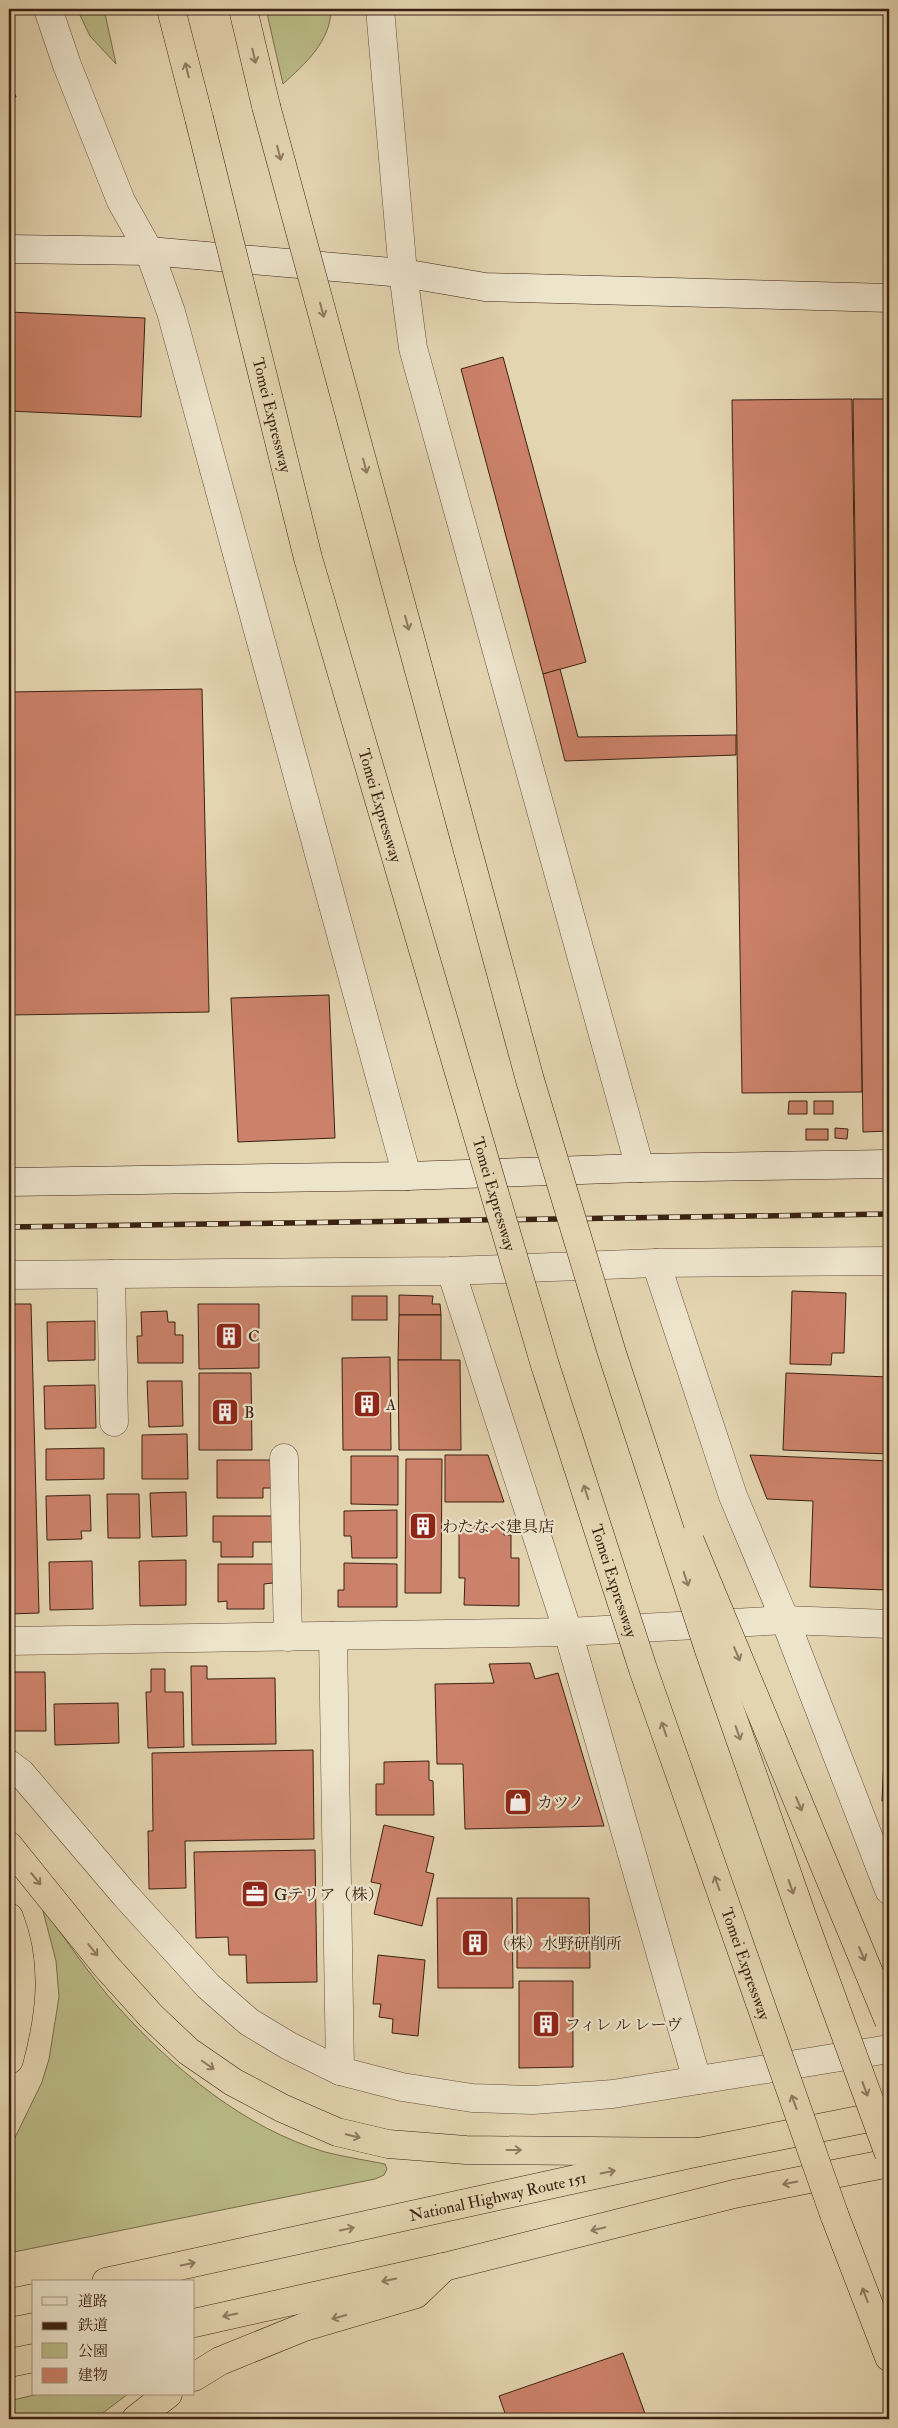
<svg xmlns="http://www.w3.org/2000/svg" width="898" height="2428" font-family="'IM FELL Double Pica','Noto Serif JP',serif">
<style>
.green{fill:#babc88;stroke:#7a6e4c}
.building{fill:#cc826a;stroke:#3a2111}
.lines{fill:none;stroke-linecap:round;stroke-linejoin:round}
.street-casing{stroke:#644e39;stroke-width:29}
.secondary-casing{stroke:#3a2111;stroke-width:29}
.highway-casing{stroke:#3a2111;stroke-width:29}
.street{stroke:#ede4cc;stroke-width:28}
.secondary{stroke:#ede4cc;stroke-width:28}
.highway{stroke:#e4d5b1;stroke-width:28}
.rail-casing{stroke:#3a2111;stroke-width:5.5}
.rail{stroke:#ede4cc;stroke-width:4;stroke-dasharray:11;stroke-linecap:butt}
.highway-bridge-casing{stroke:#3a2111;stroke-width:29;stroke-linecap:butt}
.highway-bridge{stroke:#e4d5b1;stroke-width:28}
.oneway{stroke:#8f7b61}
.labels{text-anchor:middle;stroke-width:4.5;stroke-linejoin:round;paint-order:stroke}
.street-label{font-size:16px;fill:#3a2111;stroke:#ede4cc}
.poi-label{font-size:16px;fill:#3a2111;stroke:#ede4cc;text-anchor:start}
</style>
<rect width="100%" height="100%" fill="#e4d5b1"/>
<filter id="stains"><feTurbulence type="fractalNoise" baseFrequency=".004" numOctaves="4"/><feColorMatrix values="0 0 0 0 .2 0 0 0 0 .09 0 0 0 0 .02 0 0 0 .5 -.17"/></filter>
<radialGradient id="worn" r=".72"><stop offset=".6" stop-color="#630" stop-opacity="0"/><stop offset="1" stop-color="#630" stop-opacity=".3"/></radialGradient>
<g class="green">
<polygon points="77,9 104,9 116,64 90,36"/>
<path d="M266,9H331C331,41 305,64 283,84Z"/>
<path d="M42,1907C67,1941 90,1976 118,2007C174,2069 244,2128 325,2152C345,2157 365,2160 385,2164L387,2169L384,2175L375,2179L9,2253V2150L42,2082L49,2059L59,1997L56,1961Z"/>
<polygon points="38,2394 128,2394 95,2419 9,2419 9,2401"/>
</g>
<g class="building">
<polygon points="9,78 16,97 9,100"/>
<polygon points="9,312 145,318 141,417 9,411"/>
<polygon points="503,357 586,662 543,674 461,369"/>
<polygon points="852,399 862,1092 742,1093 732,400"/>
<polygon points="853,399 889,399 889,1131 863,1132"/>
<polygon points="560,669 578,737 736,735 736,755 565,761 543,674"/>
<polygon points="202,689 209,1012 9,1015 9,692"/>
<polygon points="329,995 335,1138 238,1142 231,998"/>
<polygon points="789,1101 807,1101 807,1114 788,1114"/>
<rect x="814" y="1101" width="19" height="13"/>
<polygon points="835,1128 848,1129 847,1139 835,1138"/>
<rect x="806" y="1129" width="22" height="11"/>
<polygon points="792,1291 846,1293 844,1353 832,1353 831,1365 790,1364"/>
<polygon points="399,1295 433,1296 432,1304 440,1304 441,1315 399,1315"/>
<rect x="352" y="1296" width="35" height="24"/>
<polygon points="9,1304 31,1304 39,1613 9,1614"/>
<polygon points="198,1304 259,1304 259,1368 199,1369"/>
<polygon points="167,1311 168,1322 175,1322 175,1335 183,1335 183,1363 138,1363 137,1336 142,1336 141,1312"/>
<polygon points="399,1315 441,1315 441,1360 398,1360"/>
<polygon points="95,1321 95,1360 48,1361 47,1322"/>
<polygon points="390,1357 391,1450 343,1450 342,1358"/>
<polygon points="398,1360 460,1360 461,1450 399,1450"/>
<polygon points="199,1373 251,1373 252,1450 199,1450"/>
<polygon points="786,1373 889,1377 889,1454 783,1450"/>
<polygon points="147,1381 182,1381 183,1426 149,1427"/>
<polygon points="95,1385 96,1428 45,1429 44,1386"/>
<polygon points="187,1434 188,1479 142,1479 142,1435"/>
<polygon points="104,1448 104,1479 46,1480 46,1449"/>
<polygon points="445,1455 488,1455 504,1502 445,1502"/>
<polygon points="750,1455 889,1461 887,1590 810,1587 813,1501 767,1499"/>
<polygon points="351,1456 398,1456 398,1505 351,1504"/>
<polygon points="406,1459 442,1459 441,1593 405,1593"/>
<polygon points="217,1460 271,1460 271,1488 263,1488 263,1498 217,1498"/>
<polygon points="186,1492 187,1536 152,1537 150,1493"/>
<polygon points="107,1494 139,1494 140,1538 108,1538"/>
<polygon points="90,1495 91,1531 81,1531 82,1539 47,1540 46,1496"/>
<polygon points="397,1510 397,1558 352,1558 351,1536 344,1536 344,1511"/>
<polygon points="213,1516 273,1516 273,1542 253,1542 253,1557 221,1557 221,1542 213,1542"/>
<polygon points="459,1526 503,1526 504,1535 511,1535 511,1558 519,1558 519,1606 464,1605 465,1578 459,1578"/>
<polygon points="186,1560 186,1605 140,1606 139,1561"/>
<polygon points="92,1561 93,1609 50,1610 49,1562"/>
<polygon points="344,1563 397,1564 397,1607 338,1607 338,1590 344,1590"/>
<polygon points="218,1564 274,1564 273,1583 264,1584 264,1609 227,1609 227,1601 218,1602"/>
<polygon points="530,1663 535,1679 558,1673 604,1826 465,1829 463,1764 437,1764 435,1684 494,1683 489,1664"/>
<polygon points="191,1666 207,1666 207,1679 275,1678 276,1744 192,1745"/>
<polygon points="151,1669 165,1669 165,1692 183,1692 184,1747 148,1748 146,1692 151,1692"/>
<polygon points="9,1672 45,1672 46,1731 9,1731"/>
<polygon points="118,1703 119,1743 55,1745 54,1704"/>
<polygon points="886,1716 889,1716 889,1802 882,1801"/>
<polygon points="313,1750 314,1839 185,1841 186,1888 149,1889 148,1831 153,1831 152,1753"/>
<polygon points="429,1761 429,1780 433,1781 434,1815 376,1815 376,1784 384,1784 384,1762"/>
<polygon points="384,1825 434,1837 426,1872 434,1874 422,1926 374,1914 381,1884 371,1882"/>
<polygon points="315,1850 317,1982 247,1983 246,1955 229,1955 228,1937 196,1938 194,1852"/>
<polygon points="437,1898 512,1898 513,1988 438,1988"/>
<polygon points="517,1898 589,1898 590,1968 517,1968"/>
<polygon points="378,1955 425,1960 418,2036 392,2033 393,2019 379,2017 381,2004 373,2004"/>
<polygon points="519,1981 573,1981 573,2067 519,2068"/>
<polygon points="623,2353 647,2419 507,2419 499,2396"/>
</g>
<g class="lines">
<g class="street-casing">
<g id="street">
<polyline points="48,9 67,65 121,201 149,251 171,312 407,1176"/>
<polyline points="380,9 403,273 413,348 640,1168"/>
<polyline points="656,1263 733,1496 785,1620 889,1890"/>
<polyline points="451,1271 568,1632 697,2080"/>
<polyline points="111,1274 114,1422"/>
<polyline points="9,1275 451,1271 656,1263 889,1261"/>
<polyline points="284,1458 288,1637"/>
<polyline points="333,1636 340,2071"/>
<polyline points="9,1641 568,1632 785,1620 889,1624"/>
<polyline points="9,1764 21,1773 125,1895 208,1986 249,2022 289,2046 340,2071 402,2087 472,2098 533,2100 613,2094 889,2049"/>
</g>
</g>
<g class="secondary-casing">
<g id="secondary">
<polyline points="9,249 149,251 403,273 485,287 889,298"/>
<polyline points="9,1182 407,1176 640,1168 889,1164"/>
</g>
</g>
<g class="highway-casing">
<g id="highway">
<polyline points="171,9 199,118"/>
<polyline points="243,9 266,106"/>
<polyline points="9,1846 105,1965 151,2016 188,2051 233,2082 282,2108 337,2132 388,2144 466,2150 699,2152"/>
<path d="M9,1917C28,1965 22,2012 9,2060"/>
<polyline points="834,2214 889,2357"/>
<path id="s1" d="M106,2282L699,2152L889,2114"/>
<polyline points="9,2303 34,2298"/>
<polyline points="194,2323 444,2267 734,2194 889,2163"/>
<polyline points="9,2363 34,2358"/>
<polyline points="194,2377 220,2361 304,2327 416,2294 444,2267"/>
<polyline points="136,2419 168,2394"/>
</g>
</g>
<use href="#street" class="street"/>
<use href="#secondary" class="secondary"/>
<use href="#highway" class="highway"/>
<g class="rail-casing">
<polyline id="rail" points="9,1227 889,1214"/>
</g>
<use href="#rail" class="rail"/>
<g class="highway-bridge-casing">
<g id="highway-bridge">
<polyline points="266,106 530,1080 611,1350 709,1650 802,1916 889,2154"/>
<path id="s2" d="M199,118L308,558L545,1365L643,1669L834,2214"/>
<polyline points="690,1541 889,2021"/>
</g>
</g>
<use href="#highway-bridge" class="highway-bridge"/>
</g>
<defs><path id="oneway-shaft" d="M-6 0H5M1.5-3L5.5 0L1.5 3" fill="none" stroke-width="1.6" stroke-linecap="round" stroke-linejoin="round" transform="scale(1.25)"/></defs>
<g class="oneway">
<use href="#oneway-shaft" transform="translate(254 56) rotate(77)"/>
<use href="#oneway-shaft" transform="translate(187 70) rotate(-104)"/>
<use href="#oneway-shaft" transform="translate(279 153) rotate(75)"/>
<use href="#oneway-shaft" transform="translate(322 310) rotate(75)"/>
<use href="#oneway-shaft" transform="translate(365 466) rotate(75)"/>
<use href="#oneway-shaft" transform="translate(407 623) rotate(75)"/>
<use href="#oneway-shaft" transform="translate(586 1492) rotate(-108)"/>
<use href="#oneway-shaft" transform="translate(686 1579) rotate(72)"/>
<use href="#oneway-shaft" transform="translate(737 1654) rotate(67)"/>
<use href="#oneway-shaft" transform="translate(664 1729) rotate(-109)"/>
<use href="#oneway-shaft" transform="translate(738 1733) rotate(71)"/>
<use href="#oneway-shaft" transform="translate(799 1804) rotate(67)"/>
<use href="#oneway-shaft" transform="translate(36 1879) rotate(51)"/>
<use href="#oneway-shaft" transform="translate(717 1883) rotate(-109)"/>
<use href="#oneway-shaft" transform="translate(791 1887) rotate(71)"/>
<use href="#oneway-shaft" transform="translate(93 1950) rotate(51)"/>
<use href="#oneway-shaft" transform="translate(862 1954) rotate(67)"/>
<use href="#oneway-shaft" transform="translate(208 2065) rotate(35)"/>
<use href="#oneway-shaft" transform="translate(865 2089) rotate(70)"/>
<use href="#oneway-shaft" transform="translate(794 2102) rotate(-110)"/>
<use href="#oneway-shaft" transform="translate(353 2136) rotate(13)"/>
<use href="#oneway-shaft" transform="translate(514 2150)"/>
<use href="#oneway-shaft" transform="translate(608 2172) rotate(-12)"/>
<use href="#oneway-shaft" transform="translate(790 2183) rotate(169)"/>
<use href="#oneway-shaft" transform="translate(347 2229) rotate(-12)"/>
<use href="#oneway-shaft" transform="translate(598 2229) rotate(166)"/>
<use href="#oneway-shaft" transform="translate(188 2264) rotate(-12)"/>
<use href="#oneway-shaft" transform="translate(389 2280) rotate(168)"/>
<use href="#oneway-shaft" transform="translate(865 2295) rotate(-111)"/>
<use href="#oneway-shaft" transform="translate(230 2315) rotate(168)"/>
<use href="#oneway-shaft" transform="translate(339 2317) rotate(164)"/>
</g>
<defs>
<g id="building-square" transform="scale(1.4375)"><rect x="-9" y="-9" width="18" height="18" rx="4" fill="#8f2418" stroke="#ede4cc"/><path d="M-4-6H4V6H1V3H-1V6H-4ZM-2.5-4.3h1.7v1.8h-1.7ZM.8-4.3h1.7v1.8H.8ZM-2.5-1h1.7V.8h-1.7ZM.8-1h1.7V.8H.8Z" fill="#fff"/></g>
<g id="shop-square" transform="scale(1.4375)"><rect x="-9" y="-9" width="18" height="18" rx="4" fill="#8f2418" stroke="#ede4cc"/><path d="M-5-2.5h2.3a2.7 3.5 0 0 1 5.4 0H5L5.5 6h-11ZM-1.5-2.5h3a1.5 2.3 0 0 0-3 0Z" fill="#fff"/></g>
<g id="office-square" transform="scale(1.4375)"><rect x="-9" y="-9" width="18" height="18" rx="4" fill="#8f2418" stroke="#ede4cc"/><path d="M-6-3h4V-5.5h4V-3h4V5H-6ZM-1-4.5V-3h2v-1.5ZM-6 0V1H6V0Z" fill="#fff"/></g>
</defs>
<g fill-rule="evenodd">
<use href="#building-square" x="229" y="1336"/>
<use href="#building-square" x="367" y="1404"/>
<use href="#building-square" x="225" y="1412"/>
<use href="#building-square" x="423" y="1526"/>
<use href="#shop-square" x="518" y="1802"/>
<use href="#office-square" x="255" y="1894"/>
<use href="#building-square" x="475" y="1943"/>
<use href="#building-square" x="546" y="2024"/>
</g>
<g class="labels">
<g class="street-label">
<text dy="6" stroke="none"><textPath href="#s2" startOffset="306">Tomei Expressway</textPath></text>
<text dy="6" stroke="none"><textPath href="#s2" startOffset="711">Tomei Expressway</textPath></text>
<text dy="6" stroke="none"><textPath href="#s2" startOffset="1116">Tomei Expressway</textPath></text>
<text dy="6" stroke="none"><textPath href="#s2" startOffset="1521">Tomei Expressway</textPath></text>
<text dy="6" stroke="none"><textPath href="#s2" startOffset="1926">Tomei Expressway</textPath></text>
<text dy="6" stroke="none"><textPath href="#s1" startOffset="401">National Highway Route 151</textPath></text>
</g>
<g class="poi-label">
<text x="248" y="1342">C</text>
<text x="386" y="1410">A</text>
<text x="244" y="1418">B</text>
<text x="442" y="1532">わたなべ建具店</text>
<text x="537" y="1808">カツノ</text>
<text x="274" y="1900">Gテリア（株）</text>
<text x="494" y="1949">（株）水野研削所</text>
<text x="565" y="2030">フィレ ル レーヴ</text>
</g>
</g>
<rect width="898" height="2428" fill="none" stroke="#e4d5b1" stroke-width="30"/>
<rect x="10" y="10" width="878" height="2408" fill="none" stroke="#3a2111" stroke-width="2.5"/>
<rect x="15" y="15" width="868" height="2398" fill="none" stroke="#3a2111"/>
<rect x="32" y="2280" width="162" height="115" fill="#ede4cc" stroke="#a59681"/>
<rect x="42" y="2297" width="25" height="8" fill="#ede4cc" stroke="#a59681"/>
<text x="78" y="2306" font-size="15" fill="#3a2111">道路</text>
<rect x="42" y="2322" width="25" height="8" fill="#3a2111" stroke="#a59681"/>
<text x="78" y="2330" font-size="15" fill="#3a2111">鉄道</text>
<rect x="42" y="2343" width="25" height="15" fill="#babc88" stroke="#a59681"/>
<text x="78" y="2356" font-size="15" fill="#3a2111">公園</text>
<rect x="42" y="2368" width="25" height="15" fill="#cc826a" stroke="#a59681"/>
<text x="78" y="2380" font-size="15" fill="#3a2111">建物</text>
<rect width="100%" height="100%" filter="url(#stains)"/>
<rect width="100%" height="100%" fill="url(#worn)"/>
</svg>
